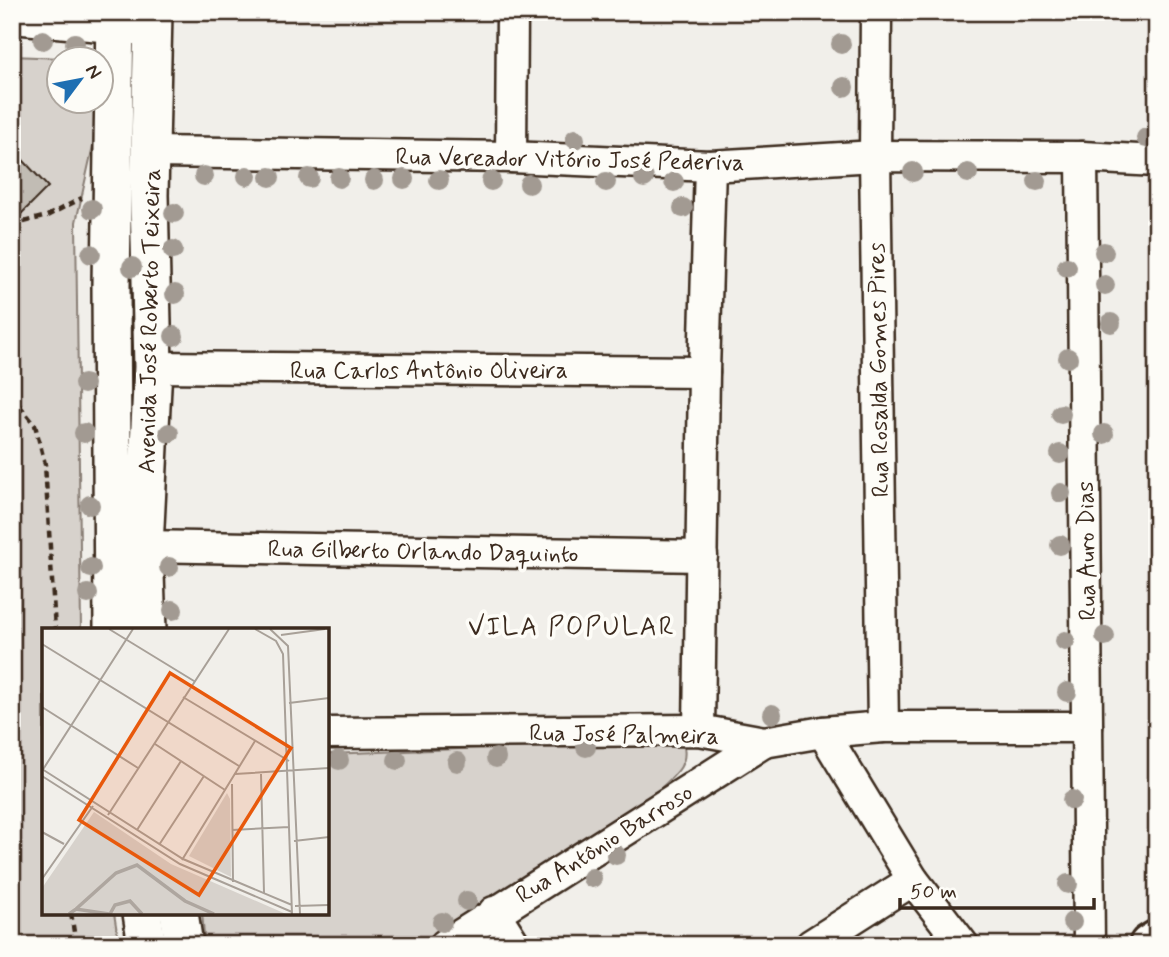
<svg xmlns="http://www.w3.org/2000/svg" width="1169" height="957" font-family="Mynerve,sans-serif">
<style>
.green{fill:#d7d2cc;stroke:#897e75;stroke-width:2}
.building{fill:#c1bcb4;stroke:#3b2a1e;stroke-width:2}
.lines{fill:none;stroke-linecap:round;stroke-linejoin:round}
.minor-casing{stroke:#3b2a1e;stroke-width:35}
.tertiary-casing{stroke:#3b2a1e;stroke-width:42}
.primary-casing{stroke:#3b2a1e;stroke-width:44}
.path{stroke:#3b2a1e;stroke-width:4.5;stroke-dasharray:7 5;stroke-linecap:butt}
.minor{stroke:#fdfcf7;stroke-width:30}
.tertiary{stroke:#fdfcf7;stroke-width:37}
.primary{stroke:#fdfcf7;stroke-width:38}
.tree{fill:#a29a92}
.labels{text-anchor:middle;stroke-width:7;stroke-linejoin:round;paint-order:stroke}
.street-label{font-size:24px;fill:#3b2a1e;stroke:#fdfcf7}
.neighbourhood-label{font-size:26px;letter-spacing:2px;fill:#3b2a1e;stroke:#fdfcf7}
.inset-river{fill:none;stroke:#aea69f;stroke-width:3.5}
.inset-road{fill:none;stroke:#a8a098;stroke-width:2}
.view{fill:#e8590c;fill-opacity:0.15;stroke:#e8590c;stroke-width:3.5}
.inset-edge{fill:none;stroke:#3b2a1e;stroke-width:3.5}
</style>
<rect width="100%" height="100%" fill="#f1efea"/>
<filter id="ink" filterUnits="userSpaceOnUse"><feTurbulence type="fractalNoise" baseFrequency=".0143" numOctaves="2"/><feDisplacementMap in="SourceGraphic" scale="14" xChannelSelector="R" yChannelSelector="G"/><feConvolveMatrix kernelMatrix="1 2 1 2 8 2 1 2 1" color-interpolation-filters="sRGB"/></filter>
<g filter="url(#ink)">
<g class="green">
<polygon points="12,56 86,59 60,60 60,102 99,102 96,132 76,222 81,630 44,630 44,913 114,913 119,945 12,945"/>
<path d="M666,741L684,747C688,766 673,776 661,788L423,945H205L202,913H327V754Z"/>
</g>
<polygon class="building" points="12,148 48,187 12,223"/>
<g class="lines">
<g class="minor-casing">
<g id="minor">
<polyline points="876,12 875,156 883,727"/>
<polyline points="12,18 135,29"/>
<polyline points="151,152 511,157 710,166 875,156 1082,157 1157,161"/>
<polyline points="511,157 512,12"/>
<polyline points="1082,157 1089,945"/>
<polyline points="153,367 704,372"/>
<polyline points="144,546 702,556"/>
<polyline points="699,730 704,372 710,166"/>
<polyline points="823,732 913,880 963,945"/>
<polyline points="327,733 699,730 764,742 823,732 883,727 1087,727"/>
<polyline points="494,912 515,945"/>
<polyline points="445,945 764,742"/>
<polyline points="811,945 913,880"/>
</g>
</g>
<g class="tertiary-casing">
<g id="tertiary">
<polyline points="113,630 111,286 115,12"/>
<polyline points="147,630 144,546 153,367 149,195 153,12"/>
<polyline points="142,913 147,945"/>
<polyline points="179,913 184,945"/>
</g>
</g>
<g class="primary-casing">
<polyline id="primary" points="1149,945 1157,940"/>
</g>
<g class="path">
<polyline points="12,225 47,216 82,198"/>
<polyline points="12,396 35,425 45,464 55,630"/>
<polyline points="71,913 76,945"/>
<polyline points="12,942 18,945"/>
</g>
<use href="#minor" class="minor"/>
<use href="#tertiary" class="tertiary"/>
<use href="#primary" class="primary"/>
</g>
<g class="tree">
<circle cx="43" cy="40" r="10"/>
<circle cx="75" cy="43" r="10"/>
<circle cx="841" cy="44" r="10"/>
<circle cx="844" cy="87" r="10"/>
<circle cx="1146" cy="138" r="10"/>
<circle cx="575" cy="139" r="10"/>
<circle cx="913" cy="172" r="10"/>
<circle cx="968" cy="173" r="10"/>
<circle cx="204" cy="176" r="10"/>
<circle cx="247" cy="176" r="10"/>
<circle cx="270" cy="177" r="10"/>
<circle cx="309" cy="178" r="10"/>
<circle cx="339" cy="178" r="10"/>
<circle cx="644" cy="178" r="10"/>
<circle cx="404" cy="179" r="10"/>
<circle cx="374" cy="180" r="10"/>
<circle cx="439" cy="180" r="10"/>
<circle cx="491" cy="181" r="10"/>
<circle cx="1037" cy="181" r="10"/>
<circle cx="606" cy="182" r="10"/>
<circle cx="674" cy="182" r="10"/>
<circle cx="529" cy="184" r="10"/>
<circle cx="683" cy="208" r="10"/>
<circle cx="92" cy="209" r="10"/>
<circle cx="174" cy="213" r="10"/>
<circle cx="173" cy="250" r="10"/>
<circle cx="1104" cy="252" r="10"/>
<circle cx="91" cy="254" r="10"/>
<circle cx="132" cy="267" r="10"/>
<circle cx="1067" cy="267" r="10"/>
<circle cx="1105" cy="285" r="10"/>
<circle cx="175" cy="294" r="10"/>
<circle cx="1111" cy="323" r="10"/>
<circle cx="174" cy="336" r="10"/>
<circle cx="1068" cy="358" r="10"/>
<circle cx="84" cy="384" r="10"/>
<circle cx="1061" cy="414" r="10"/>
<circle cx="84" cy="433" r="10"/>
<circle cx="169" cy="433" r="10"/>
<circle cx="1104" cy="434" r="10"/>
<circle cx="1060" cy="454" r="10"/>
<circle cx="1061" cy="493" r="10"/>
<circle cx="90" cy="505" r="10"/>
<circle cx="1060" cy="545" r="10"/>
<circle cx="169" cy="567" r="10"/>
<circle cx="91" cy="568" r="10"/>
<circle cx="88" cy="594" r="10"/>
<circle cx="173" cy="610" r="10"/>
<circle cx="1105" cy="636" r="10"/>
<circle cx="1065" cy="641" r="10"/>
<circle cx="1067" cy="692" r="10"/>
<circle cx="772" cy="714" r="10"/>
<circle cx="586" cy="747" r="10"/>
<circle cx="496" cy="758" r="10"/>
<circle cx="339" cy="760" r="10"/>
<circle cx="397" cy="760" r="10"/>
<circle cx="457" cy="762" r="10"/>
<circle cx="1072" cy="800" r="10"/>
<circle cx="616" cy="855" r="10"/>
<circle cx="592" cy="878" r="10"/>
<circle cx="1068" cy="884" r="10"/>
<circle cx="467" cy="901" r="10"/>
<circle cx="442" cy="922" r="10"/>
<circle cx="1072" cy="922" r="10"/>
</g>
</g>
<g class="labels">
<g class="street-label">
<text transform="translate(570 159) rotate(1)" y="8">Rua Vereador Vitório José Pederiva</text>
<text transform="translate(149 321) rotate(-89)" y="8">Avenida José Roberto Teixeira</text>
<text x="429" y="378">Rua Carlos Antônio Oliveira</text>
<text transform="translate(878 370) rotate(-91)" y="8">Rua Rosalda Gomes Pires</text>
<text transform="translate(423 551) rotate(1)" y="8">Rua Gilberto Orlando Daquinto</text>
<text transform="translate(1086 551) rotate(-91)" y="8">Rua Auro Dias</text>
<text transform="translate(624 734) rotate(1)" y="8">Rua José Palmeira</text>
<text transform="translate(604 843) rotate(-32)" y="8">Rua Antônio Barroso</text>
</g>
<g class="neighbourhood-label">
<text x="572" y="635">VILA POPULAR</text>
</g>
</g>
<g transform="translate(42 628)">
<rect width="287" height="287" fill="#f1efea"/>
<path d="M185,165L188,171L189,249L147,228ZM52,184L129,236L244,286H0V260Z" fill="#d7d2cc"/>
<path class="inset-river" d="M34,281L74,245L95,237L143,273L172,286M27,286L34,281L67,286M68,286L73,277L88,273L100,286"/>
<path class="inset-road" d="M67,1L152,53M213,1L234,13L241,26L250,286M228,1L246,18L258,286M239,7L283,1M0,16L197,138M141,69L247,133M247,75L287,70M0,79L96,140M113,116L183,162M0,141L141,231L250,277M0,143L91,1M193,146L287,140M219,146L222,265M0,148L138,236L250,284M190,156L191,254M66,187L187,1M95,202L139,133M190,202L247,199M0,204L22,216M252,213L287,209M117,217L162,148M140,232L213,113M0,251L51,178M253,278L287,277"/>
<path class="view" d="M128,45L249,120L157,267L37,192Z"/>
<rect width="287" height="287" class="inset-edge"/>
</g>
<rect width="1169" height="957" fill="none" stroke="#fdfcf7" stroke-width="42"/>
<rect x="21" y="21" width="1127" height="915" fill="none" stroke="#3b2a1e" stroke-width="2.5" filter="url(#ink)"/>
<g transform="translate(80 80) rotate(58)"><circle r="33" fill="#fdfcf7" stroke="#afa8a0" stroke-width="2"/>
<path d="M0-5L12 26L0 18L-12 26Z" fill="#1f6fb2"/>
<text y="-10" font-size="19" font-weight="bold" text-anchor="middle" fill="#3b2a1e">N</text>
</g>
<path d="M900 898v10h194v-10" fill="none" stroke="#3b2a1e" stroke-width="3.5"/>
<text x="910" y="898" font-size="21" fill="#3b2a1e" stroke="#fdfcf7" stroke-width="5" paint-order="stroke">50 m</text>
</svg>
